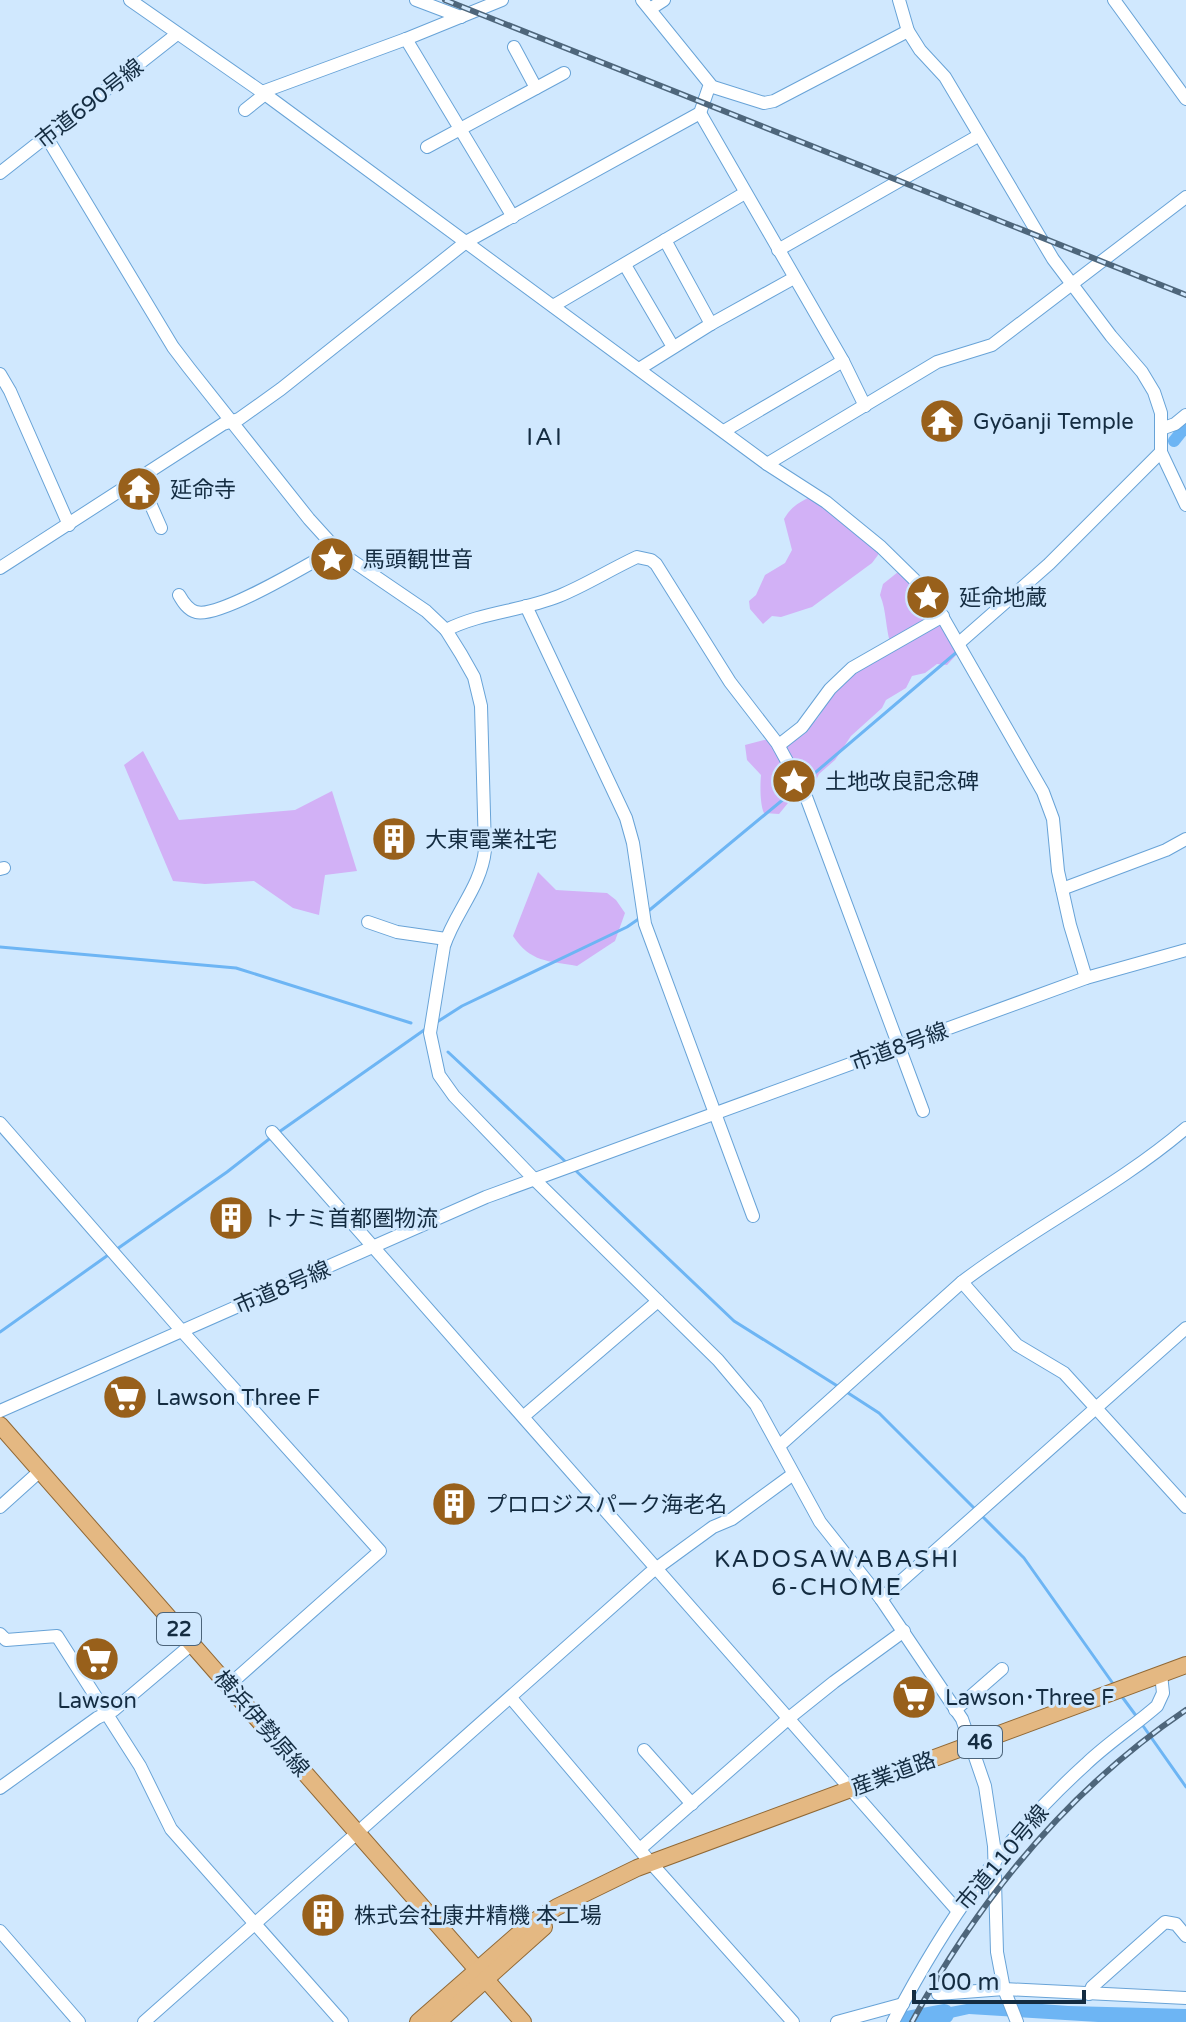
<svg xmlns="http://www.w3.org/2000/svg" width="1186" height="2022" font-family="'Varela Round','Noto Sans JP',sans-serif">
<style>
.green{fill:#d2b1f6}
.water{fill:#6db5f4}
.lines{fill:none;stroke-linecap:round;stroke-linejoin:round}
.stream{stroke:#6db5f4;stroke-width:3}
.canal{stroke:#6db5f4;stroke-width:12}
.river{stroke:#6db5f4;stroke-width:20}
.minor-casing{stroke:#68a3d7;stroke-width:14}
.major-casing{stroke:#906835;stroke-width:18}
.minor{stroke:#fff;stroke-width:12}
.major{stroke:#e4b882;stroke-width:16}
.rail-casing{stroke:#4e667b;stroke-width:6}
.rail{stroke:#d0e8fe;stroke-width:3;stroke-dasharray:9;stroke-linecap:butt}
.labels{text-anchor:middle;stroke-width:6;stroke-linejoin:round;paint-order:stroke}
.shield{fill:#d0e8fe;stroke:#4c647a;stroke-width:2}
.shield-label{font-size:20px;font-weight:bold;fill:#142c41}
.street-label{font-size:22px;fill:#142c41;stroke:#d0e8fe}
.poi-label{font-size:22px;fill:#142c41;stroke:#d0e8fe;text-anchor:start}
.neighbourhood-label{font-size:24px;letter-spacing:2px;fill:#142c41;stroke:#d0e8fe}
</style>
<rect width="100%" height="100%" fill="#d0e8fe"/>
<g class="green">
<path d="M810,497L880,547L878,555L872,563L812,607L781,617L772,616L763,624L750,609L749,601L756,595L765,575L785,563L792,550L784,519C791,507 798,503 810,497Z"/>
<path d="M898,572C927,588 944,624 958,653L947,665L937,664L925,673L912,676L906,688L886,700L882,708L851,736L835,760L819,774L813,786L788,803L779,814L764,813C760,805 760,785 761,775L747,760L745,745L764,740H796L808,731L812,720L815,721C825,711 827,695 837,684L892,648C885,630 887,611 880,595L883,584Z"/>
<polygon points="143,751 179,820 295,810 332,791 357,871 325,875 319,915 293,908 254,881 205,884 173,881 124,765"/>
<path d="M538,872L556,890L607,893L616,900L625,913L615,941L577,966C548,961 530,962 513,936Z"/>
</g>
<polygon class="water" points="988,2000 1068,2006 1186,2009 1186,2022 1098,2022 969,2014 933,2022 918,2022 923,2012"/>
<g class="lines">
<g class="stream">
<polyline points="803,783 958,651"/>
<polyline points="646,913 797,788"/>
<polyline points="0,947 236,968 411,1023"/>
<polyline points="437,1022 462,1006 627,927 640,918"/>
<polyline points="448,1052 568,1164"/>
<polyline points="279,1132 427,1028"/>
<polyline points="574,1169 734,1321 839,1387"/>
<polyline points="117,1249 227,1172 273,1136"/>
<polyline points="0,1332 111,1253"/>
<polyline points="845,1391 879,1413 975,1509"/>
<polyline points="981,1515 1024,1558 1114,1685"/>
<polyline points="1120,1694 1137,1717"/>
<polyline points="1141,1723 1186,1787"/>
</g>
<polyline class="canal" points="1174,441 1186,426"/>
<polyline class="river" points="901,2022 944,2014"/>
<g class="minor-casing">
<g id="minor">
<polyline points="130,0 262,92 767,464 826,502 881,547 930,595 1043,792 1053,819 1058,871 1070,925 1086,978"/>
<polyline points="416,0 461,17"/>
<polyline points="899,0 908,31 920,50 945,77 1053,259 1111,336 1142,372 1154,392 1161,413 1161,452 1186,505"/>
<polyline points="1114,0 1186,99"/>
<polyline points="650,9 664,0"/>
<polyline points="406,39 513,217"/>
<polyline points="514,47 536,88"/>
<polyline points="710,86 764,103 774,101 908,31"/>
<polyline points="262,92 406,39 502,0"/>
<polyline points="245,110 265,94"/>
<polyline points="700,113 843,361 865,406"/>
<path d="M46,136L173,347L189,368L309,519L338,551L426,611L446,630L461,654L474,677L481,706L485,850C481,887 455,912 444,946L430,1033L439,1075L454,1096L535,1180L718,1360L756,1405L820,1522L881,1599L962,1719L985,1786L994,1846L997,1952L1004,1989L1017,2022"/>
<polyline points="427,147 564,73"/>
<polyline points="0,173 177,34"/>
<polyline points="665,240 711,324"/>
<polyline points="778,250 978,136"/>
<polyline points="625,265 673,347"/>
<polyline points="553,306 745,193"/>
<polyline points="639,369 711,324 794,278"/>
<polyline points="0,374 10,391 69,525"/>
<polyline points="1161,429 1175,424 1186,415"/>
<polyline points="724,431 843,361"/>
<polyline points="767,464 937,362 992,345 1186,197"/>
<polyline points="139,478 161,528"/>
<polyline points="0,568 223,424 239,419 281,389 466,242 700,113 710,84 642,0"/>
<path d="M179,595C183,602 188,610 196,612C219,619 312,562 336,549"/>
<polyline points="526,606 626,818 633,843 645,924 753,1216"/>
<path d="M446,630C482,612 522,611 559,596C586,585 611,569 637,557L651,560L656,564L730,682L777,743L805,794L923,1111"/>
<polyline points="959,643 1049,564 1161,452"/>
<polyline points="779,745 802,727 830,689 852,668 943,616"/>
<polyline points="0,869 4,868"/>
<polyline points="1062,889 1166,850 1186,839"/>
<polyline points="368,922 397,932 446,939"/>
<polyline points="0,1123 181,1330 380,1551 229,1685"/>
<polyline points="272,1132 957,1910"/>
<polyline points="962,1282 1017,1345 1064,1373 1186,1507"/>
<polyline points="0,1411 486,1197 1086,978 1186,950"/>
<polyline points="524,1416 658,1301"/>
<path d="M779,1446L962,1282C1034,1227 1117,1187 1186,1128"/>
<polyline points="0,1507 40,1471"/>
<polyline points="881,1599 1186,1328"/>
<polyline points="0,1634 6,1640 57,1636 140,1766 171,1829 342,2022"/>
<polyline points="511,1698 651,1863 793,2022"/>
<polyline points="955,1710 1002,1669"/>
<polyline points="644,1750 692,1804"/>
<polyline points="0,1788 97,1718 114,1710 192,1644"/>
<polyline points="640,1849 789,1718 834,1682 904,1631"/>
<polyline points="0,1931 79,2022"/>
<polyline points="938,1994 1004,1989 1186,1998"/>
<polyline points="1089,1994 1092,1987 1165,1922 1176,1924 1186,1936"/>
<polyline points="144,2022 650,1573 713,1527 732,1519 792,1475"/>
<polyline points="837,2022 903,2004"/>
<path d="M893,2022C946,1921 1001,1841 1086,1764C1108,1743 1134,1726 1157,1706L1163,1693L1161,1674"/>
</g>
</g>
<g class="major-casing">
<g id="major">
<polyline points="0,1425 523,2022"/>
<polyline points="418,2022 530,1924 557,1907 637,1868 1186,1665"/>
<polyline points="438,2022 544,1927"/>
</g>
</g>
<use href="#minor" class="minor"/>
<use href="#major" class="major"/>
<g class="rail-casing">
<g id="rail">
<polyline points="445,0 1186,295"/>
<path d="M912,2022C979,1899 1069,1789 1186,1710"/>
</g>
</g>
<use href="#rail" class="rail"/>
</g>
<defs>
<g id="temple-disc" transform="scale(2.3)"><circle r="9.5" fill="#98601b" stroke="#d0e8fe"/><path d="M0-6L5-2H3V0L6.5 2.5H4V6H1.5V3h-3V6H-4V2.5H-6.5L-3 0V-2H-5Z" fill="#fff"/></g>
<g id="sight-disc" transform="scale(2.3)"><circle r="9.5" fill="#98601b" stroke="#d0e8fe"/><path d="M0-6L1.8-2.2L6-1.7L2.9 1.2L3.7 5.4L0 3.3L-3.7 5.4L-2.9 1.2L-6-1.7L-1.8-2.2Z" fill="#fff"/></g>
<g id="building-disc" transform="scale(2.3)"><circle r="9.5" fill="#98601b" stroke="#d0e8fe"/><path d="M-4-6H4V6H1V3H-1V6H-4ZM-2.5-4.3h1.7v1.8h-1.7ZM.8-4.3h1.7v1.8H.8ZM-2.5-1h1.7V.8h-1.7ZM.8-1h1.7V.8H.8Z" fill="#fff"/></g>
<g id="supermarket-disc" transform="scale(2.3)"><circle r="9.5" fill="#98601b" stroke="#d0e8fe"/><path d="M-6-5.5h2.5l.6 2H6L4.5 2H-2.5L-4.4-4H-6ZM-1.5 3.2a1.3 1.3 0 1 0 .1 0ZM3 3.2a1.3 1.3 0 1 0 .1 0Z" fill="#fff"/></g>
</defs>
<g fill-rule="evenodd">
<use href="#temple-disc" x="942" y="421"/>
<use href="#temple-disc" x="139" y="489"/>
<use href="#sight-disc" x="332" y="559"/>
<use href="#sight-disc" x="928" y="597"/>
<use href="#sight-disc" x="794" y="781"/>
<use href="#building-disc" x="394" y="839"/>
<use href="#building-disc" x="231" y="1218"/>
<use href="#supermarket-disc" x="125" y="1397"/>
<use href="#building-disc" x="454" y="1504"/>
<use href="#supermarket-disc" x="97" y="1659"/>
<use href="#supermarket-disc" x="914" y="1697"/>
<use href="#building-disc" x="323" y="1915"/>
</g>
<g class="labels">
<g class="shield">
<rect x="157" y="1613" width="44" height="32" rx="6"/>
<rect x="958" y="1726" width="44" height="32" rx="6"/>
</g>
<g class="shield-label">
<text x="179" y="1636">22</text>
<text x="980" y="1749">46</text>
</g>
<g class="street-label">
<text transform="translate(89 103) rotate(-38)" y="8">市道690号線</text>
<text transform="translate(899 1046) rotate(-20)" y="8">市道8号線</text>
<text transform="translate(282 1287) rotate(-23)" y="8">市道8号線</text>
<text transform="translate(262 1723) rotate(49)" y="8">横浜伊勢原線</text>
<text transform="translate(893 1773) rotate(-20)" y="8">産業道路</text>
<text transform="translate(1002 1857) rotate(-50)" y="8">市道110号線</text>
</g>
<g class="poi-label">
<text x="973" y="429">Gyōanji Temple</text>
<text x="170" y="497">延命寺</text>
<text x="363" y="567">馬頭観世音</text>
<text x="959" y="605">延命地蔵</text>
<text x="825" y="789">土地改良記念碑</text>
<text x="425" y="847">大東電業社宅</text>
<text x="262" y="1226">トナミ首都圏物流</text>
<text x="156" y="1405">Lawson Three F</text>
<text x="485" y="1512">プロロジスパーク海老名</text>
<text x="945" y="1705">Lawson･Three F</text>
<text x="97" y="1708" text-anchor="middle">Lawson</text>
<text x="354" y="1923">株式会社康井精機 本工場</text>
</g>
<g class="neighbourhood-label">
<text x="545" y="445">IAI</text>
<text x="837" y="1567">KADOSAWABASHI<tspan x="837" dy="28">6-CHOME</tspan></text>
</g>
</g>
<path d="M914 1990v12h170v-12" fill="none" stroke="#142c41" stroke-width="4"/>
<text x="926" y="1990" font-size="24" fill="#142c41" stroke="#d0e8fe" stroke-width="6" paint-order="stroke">100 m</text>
</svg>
